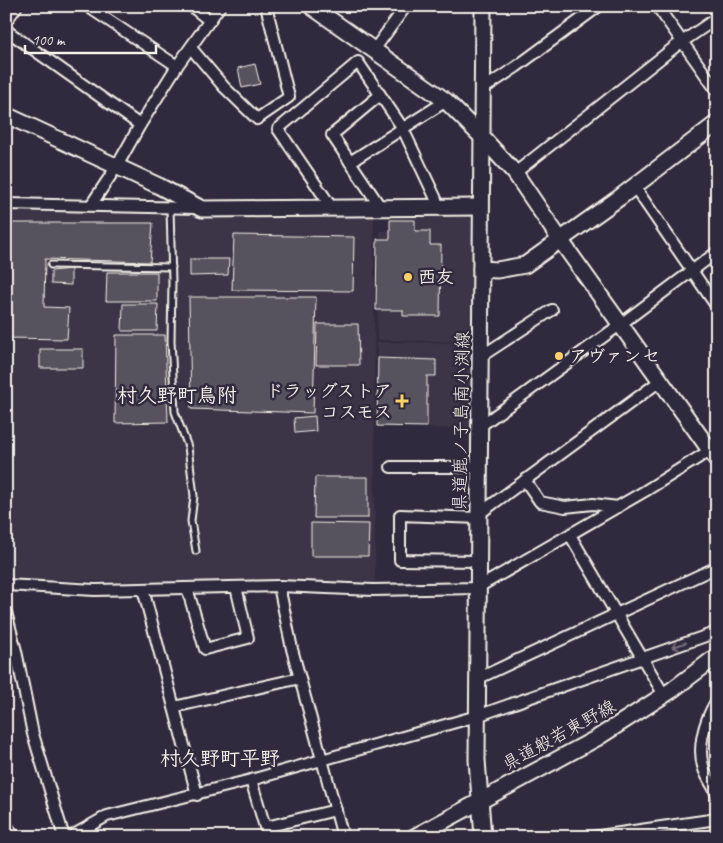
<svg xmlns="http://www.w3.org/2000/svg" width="723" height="843" font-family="Caveat,'Klee One',sans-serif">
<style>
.built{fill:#3b3647}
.building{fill:#56525f;stroke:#f4f1e8}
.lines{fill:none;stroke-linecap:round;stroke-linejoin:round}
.lane-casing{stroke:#f4f1e8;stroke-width:9}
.street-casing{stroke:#f4f1e8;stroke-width:14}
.secondary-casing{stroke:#f4f1e8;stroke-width:19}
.lane{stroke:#2f2a3d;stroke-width:5}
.street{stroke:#2f2a3d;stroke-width:10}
.secondary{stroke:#2f2a3d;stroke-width:15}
.oneway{stroke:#747079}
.poi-dot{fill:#ffd166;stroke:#2f2a3d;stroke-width:2}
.labels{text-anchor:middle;stroke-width:5;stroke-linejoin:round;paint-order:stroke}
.poi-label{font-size:18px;font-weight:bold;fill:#f4f1e8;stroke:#2f2a3d;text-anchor:start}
.street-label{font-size:18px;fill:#f4f1e8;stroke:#2f2a3d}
.quarter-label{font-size:20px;font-weight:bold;fill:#f4f1e8;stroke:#2f2a3d}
</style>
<rect width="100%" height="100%" fill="#2f2a3d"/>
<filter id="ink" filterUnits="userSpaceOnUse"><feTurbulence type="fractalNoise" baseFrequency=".02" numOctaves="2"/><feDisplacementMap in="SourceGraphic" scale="10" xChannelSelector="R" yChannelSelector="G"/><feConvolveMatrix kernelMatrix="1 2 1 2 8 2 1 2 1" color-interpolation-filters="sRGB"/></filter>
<g filter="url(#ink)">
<g class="built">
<polygon points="6,210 374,215 375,584 6,580"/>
<polygon points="391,211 479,211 479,342 377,340 380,231 389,231"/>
<polygon points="377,342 479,343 478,429 376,427"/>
</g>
<g class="building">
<polygon points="255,64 260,84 242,88 238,68"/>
<polygon points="390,220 415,220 415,231 430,231 430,245 441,245 440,316 403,316 403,310 376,310 377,239 390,239"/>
<polygon points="6,223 153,223 150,262 45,259 44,307 69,308 67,339 6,338"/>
<polygon points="234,235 354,237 353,291 232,290"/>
<polygon points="190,259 229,259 228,275 190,276"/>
<polygon points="71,269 71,285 51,284 51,271"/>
<polygon points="107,272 157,272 157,301 106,301"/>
<polygon points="189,297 316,297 313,413 191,409"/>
<polygon points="123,304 158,304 157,331 122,331"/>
<polygon points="317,324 358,324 359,365 316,365"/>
<polygon points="116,335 165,335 168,422 115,423"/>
<rect x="40" y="349" width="43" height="19"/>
<polygon points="378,358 436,360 436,376 427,376 427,427 377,426"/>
<polygon points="315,416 316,431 295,433 294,418"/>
<polygon points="315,477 368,477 368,518 314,518"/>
<polygon points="311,523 369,524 368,556 311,556"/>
</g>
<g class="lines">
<g class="lane-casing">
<g id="lane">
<polyline points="170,208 172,282 171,341 175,412 188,447 194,496 191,521 196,551"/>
<polyline points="51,265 172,267"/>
</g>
</g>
<g class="street-casing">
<g id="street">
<polyline points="87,6 177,66"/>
<polyline points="191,6 210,21"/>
<polyline points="657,6 717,91"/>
<polyline points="6,30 140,125"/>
<polyline points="191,48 224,87 257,119 289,97 266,6"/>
<polyline points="374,50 406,6"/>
<polyline points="483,89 516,67 599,6"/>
<polyline points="380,95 332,135 381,208"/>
<polyline points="350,162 446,101"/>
<polyline points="515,173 676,46 717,18"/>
<polyline points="634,186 717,307"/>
<polyline points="6,204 196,208"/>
<polyline points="91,205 117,166 140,125 177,66 220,6"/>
<polyline points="332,208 278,129 358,62 402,127 436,199 438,208"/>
<polyline points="480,357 552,310"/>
<polyline points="479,427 621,324 717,252"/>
<polyline points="391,467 479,467"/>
<polyline points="525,480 540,502 565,507 593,504 618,507"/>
<polyline points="479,514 660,381"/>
<polyline points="570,535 664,695"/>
<polyline points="478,561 400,560 400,515 479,518"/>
<polyline points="6,585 95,590 279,586 373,590 477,588 645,491 717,446"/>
<polyline points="279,586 292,649 343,837"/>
<polyline points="187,588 205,649 248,638 236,587"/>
<polyline points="143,589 197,795"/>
<polyline points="6,612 16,651 33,734 64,837"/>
<polyline points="477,679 717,567"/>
<path d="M717,700C704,721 695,751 706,774C709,781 714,787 717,795"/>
<polyline points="174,707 300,678"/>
<polyline points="251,780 268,837"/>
<polyline points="6,825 15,837"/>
<polyline points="266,827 336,810"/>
<polyline points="70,837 107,816 251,780 477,716 717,632"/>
<polyline points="592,837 717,819"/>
</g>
</g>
<g class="secondary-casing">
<g id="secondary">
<polyline points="311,6 446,101 481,136 515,173 561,241 717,460"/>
<polyline points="6,17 14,6"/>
<polyline points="6,115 159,186 202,209 481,207"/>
<polyline points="481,269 497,270 525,265 619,198 717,123"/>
<polyline points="414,837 597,738 672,690 717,656"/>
<polyline points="483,837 477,760 483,6"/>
</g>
</g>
<use href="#lane" class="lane"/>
<use href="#street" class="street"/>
<use href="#secondary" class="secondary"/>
</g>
<defs><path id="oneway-shaft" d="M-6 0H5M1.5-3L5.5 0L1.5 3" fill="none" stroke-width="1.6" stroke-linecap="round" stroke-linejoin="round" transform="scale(1.25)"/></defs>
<use class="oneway" href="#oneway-shaft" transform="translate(679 645) rotate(161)"/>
</g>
<g class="poi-dot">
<circle cx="408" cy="277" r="5"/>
<circle cx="559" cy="356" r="5"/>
<path d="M399.5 393.5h5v5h5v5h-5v5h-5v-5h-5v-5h5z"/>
</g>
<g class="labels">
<g class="poi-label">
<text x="418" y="283">西友</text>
<text x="569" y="362">アヴァンセ</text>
<text x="392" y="397" text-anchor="end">ドラッグストア<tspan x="392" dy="21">コスモス</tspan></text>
</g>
<g class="street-label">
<text transform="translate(461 421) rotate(-89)" y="6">県道鹿ノ子島南小渕線</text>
<text transform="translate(559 735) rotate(-29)" y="6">県道般若東野線</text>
</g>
<g class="quarter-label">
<text x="177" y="402">村久野町鳥附</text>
<text x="220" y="765">村久野町平野</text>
</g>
</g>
<rect width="723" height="843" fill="none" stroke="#2f2a3d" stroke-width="25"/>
<rect x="12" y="12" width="698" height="818" fill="none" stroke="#f4f1e8" stroke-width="2" filter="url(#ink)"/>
<path d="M25 45v8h131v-8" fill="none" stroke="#f4f1e8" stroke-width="2.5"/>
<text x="32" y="45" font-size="15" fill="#f4f1e8" stroke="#2f2a3d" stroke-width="4" paint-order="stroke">100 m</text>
</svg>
